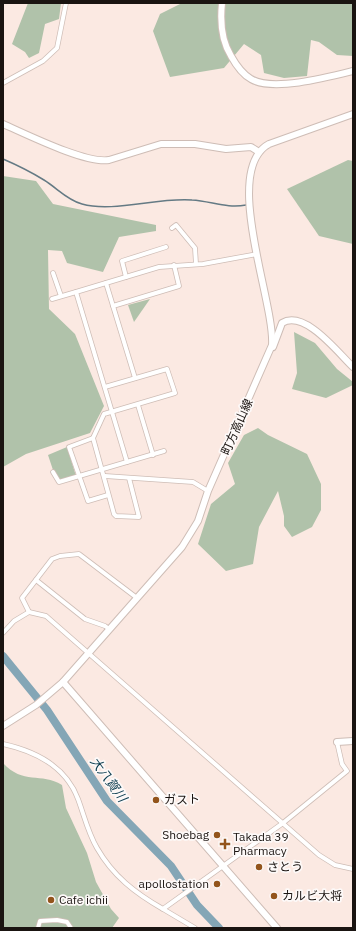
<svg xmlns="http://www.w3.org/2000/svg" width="356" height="931" font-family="'IBM Plex Sans','Noto Sans JP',sans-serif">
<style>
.green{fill:#b0c2aa}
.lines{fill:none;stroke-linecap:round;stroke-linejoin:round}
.stream{stroke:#647a84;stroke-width:1.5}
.river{stroke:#84a6b6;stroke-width:8}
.street-casing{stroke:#cebdb6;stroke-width:5.5}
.secondary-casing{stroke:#cebdb6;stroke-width:8}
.street{stroke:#fff;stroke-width:4}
.secondary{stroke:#fff;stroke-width:6}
.poi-dot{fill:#93541b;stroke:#fdf9f8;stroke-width:1.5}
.labels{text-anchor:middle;stroke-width:3.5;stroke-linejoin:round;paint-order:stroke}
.street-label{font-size:12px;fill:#1a1411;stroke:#fdf9f8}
.poi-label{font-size:12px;fill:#1a1411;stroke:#fdf9f8;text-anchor:start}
.water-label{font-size:13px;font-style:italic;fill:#0d3d50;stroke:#fdf9f8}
</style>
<rect width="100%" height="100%" fill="#fbe9e2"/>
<g class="green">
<polygon points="28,3 61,3 59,19 45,24 39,53 29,58 25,52 12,44"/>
<polygon points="182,3 353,3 353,56 337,55 319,42 311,40 307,76 284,78 264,73 261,55 244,44 224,68 170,77 153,31 160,14"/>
<polygon points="348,160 353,161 353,244 319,236 287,189"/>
<polygon points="3,176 36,181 53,204 156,225 156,231 119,237 103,272 67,263 62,251 48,250 49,309 75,334 104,406 90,433 26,454 3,467"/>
<polygon points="150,299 134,322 128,305"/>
<polygon points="294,332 315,343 337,369 353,382 353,385 326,398 292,389 297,373"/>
<polygon points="258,428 268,435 307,454 321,484 321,510 312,527 292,537 284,526 284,516 278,491 259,527 253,564 226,571 198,544 211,504 235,484 228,463 244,435"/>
<polygon points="67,447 76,476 60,480 53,470 48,455"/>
<path d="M3,763C23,785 41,772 62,785L66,808L87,853L96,882L111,909L119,918L112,928H3Z"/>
</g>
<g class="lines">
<path class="stream" d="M3,159C17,165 31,172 44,180C57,188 67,200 82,204C113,213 158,197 192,200C211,201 227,209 246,205"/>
<polyline class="river" points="3,656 47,710 107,801 171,866 197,905 219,928"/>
<g class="street-casing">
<g id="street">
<polyline points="3,83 43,61 57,48 66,3"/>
<polyline points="172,228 176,225 195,248 196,264"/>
<polyline points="53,273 61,296"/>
<polyline points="126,277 122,261 166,247"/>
<polyline points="106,283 135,378"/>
<polyline points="52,299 76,292"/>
<polyline points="113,306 179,286 174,265"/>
<polyline points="105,387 167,369 175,393 104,414 93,438 114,514 116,516 139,517 129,478"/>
<polyline points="138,405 153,455"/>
<polyline points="93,438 69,447 88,501 108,495"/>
<polyline points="127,462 76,292 159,267 203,264 257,254"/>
<polyline points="53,472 59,482 164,451"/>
<polyline points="105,476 193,482 208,491"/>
<polyline points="36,580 85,619 105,626 109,629"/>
<polyline points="29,612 22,598 52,559 60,556 79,554 137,598"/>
<polyline points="3,633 14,621 29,612 46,616 319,855 335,865 353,869"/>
<path d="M3,744C35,751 66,767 78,799C84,815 88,833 97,848C113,876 135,893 163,909L283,823L347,771L342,764L337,742"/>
<polyline points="163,909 195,928"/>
<polyline points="38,928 40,921 57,920 67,922 71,928"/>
</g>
</g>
<g class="secondary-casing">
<g id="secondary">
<path d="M222,3C220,22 221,40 231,56C236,65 242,74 251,79C272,92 329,77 353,71"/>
<path d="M3,124C26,134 86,164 109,160L161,144H195L226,149L251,147L259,152"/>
<path d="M273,347L282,323C305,309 339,354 353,367"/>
<polyline points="63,682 277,928"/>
<path d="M3,726L36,705L63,682L182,547L198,521L208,491L272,345C275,302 221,170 269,144L353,114"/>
<polyline points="337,742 353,741"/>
</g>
</g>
<use href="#street" class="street"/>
<use href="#secondary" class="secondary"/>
</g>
<g class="poi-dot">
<circle cx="156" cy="800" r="4"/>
<circle cx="217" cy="835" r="4"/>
<path d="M223 838h4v4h4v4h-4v4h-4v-4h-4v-4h4z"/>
<circle cx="259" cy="867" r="4"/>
<circle cx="217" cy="884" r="4"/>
<circle cx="274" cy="896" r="4"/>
<circle cx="51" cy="900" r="4"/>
</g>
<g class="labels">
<g class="street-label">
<text transform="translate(237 427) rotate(-66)" y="4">町方高山線</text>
</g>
<g class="poi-label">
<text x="164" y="804">ガスト</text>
<text x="209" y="839" text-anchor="end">Shoebag</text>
<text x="233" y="841">Takada 39<tspan x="233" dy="14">Pharmacy</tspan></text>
<text x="267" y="871">さとう</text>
<text x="209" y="888" text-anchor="end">apollostation</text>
<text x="282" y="900">カルビ大将</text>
<text x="59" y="904">Cafe ichii</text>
</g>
<g class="water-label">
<text transform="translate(109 779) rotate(54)" y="5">大八賀川</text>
</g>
</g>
<rect width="356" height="931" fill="none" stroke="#1a1411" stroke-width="8"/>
</svg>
